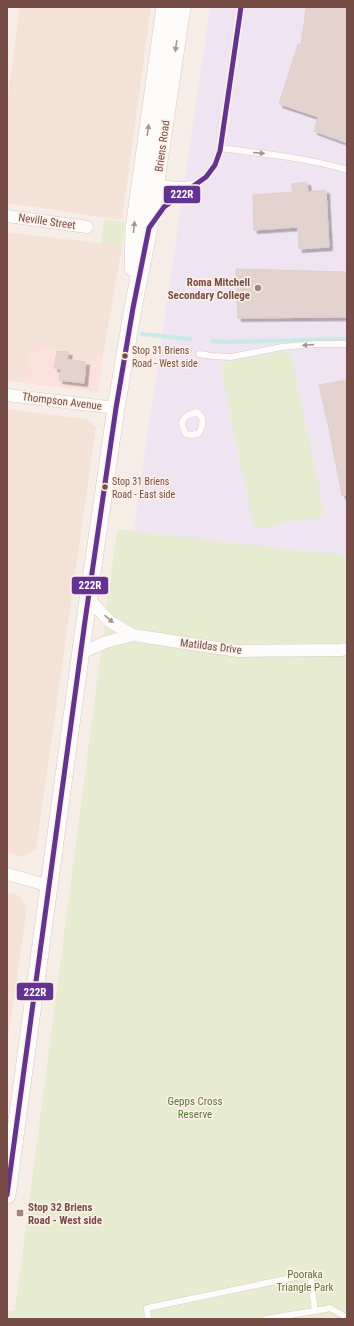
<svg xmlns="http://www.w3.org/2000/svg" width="354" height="1326" font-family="'Roboto Condensed',sans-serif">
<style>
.residential{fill:#f5e2d7}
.commercial{fill:#fbe1db}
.education{fill:#efe4f1}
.green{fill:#e7ecd0}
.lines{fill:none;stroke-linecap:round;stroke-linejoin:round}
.stream{stroke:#c7eae6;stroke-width:4}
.building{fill:#e3d3ce;stroke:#e0cec9;filter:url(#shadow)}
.lane-casing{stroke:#d8cac5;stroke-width:7}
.street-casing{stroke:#d8cac5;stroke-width:13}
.secondary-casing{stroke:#d7c8c3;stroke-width:18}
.lane{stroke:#fefcfb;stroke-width:6}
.street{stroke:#fefcfb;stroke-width:12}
.secondary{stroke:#fefcfb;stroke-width:17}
.bus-1-casing{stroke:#fff1e7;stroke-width:8}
.bus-1{stroke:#633293;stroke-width:5}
.oneway{fill:#ac938e}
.poi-dot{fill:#a3857e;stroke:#fff1e7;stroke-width:1.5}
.bus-dot{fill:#764d45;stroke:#fff1e7;stroke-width:1.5}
.labels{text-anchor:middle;stroke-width:3;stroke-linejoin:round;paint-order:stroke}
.bus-label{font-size:10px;fill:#764d45;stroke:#fff1e7;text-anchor:start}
.street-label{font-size:11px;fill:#764d45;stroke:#fff1e7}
.poi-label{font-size:11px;font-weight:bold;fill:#764d45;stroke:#fff1e7;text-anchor:end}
.park-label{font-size:11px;fill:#58773a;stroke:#fff1e7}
.line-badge{stroke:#fff1e7;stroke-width:1.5}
.badge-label{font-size:11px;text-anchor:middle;font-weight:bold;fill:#fff}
</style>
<defs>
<filter id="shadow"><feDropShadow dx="3.5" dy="3.5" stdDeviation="0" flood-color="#0004"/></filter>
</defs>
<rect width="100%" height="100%" fill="#f7ede7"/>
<g class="residential">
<polygon points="20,7 151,7 122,220 7,203 7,102"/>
<polygon points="7,232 122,246 103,356 30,346 25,383 7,380"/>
<polygon points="7,409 86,419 96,427 36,849 23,857 7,852"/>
<polygon points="7,892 18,895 27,908 7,1046"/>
</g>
<polygon class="commercial" points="30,346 103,356 99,392 25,383"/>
<polygon class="education" points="210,7 347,7 347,569 128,569"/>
<g class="green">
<polygon points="104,219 125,222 122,246 101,244"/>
<polygon points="290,350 325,516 254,529 220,364"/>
<polygon points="117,529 347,556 347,1319 7,1319 7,1311 15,1310"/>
</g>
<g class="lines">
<g class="stream">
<polyline points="142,334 190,339"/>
<polyline points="212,341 223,342 347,339"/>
</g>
</g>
<g class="building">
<polygon points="322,7 347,7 347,143 314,131 318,117 279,104 298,44 301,45 306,9"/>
<polygon points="307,182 308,192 326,190 329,247 299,249 298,227 254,230 253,195 293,192 291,184"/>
<polygon points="236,269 347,272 347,317 238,318"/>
<polygon points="57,351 69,352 67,359 86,362 84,383 59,380 61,369 54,368"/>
<polygon points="347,380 347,495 342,496 330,433 319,385"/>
</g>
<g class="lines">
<g class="lane-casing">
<g id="lane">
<path d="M220,148C263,154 305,157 347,170"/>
<polyline points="157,183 179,185 195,184"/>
<polyline points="156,218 164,207 206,177 215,165 220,151 241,7"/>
<polyline points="199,354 212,356 231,357 282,347 314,344 347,344"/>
<path d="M197,412C205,418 203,425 199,433L192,435L186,434C178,421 183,416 197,412Z"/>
<polyline points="315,1311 330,1308 346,1317 347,1319"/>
<polyline points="148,1319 147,1308 310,1274 315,1311 265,1319"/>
</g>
</g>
<g class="street-casing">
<g id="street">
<polyline points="7,216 87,227"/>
<polyline points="7,395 116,408"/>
<polyline points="89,599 109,621 133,635 238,651 340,650 347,649"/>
<polyline points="81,653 106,642 133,635"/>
<polyline points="7,874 50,886"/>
</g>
</g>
<g class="secondary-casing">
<g id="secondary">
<polyline points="133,268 134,229 165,7"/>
<polyline points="7,1195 85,621 116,408 133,308 149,228 182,7"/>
</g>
</g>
<use href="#lane" class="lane"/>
<use href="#street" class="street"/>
<use href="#secondary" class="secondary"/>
<g class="bus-1-casing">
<polyline id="bus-1" points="7,1195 85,621 116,408 133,308 149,228 164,207 206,177 215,165 220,151 241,7"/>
</g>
<use href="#bus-1" class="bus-1"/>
</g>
<defs><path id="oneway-solid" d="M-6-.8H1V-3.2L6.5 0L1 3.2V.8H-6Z"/></defs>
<g class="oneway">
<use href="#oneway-solid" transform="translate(176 46) rotate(98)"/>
<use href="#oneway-solid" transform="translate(148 130) rotate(-82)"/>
<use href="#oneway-solid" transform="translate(259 153) rotate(5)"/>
<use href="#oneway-solid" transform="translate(134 227) rotate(-84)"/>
<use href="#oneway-solid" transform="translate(308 345) rotate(176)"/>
<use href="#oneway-solid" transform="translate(109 619) rotate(41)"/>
</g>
<g class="poi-dot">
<circle cx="258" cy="288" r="4"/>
<rect x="16" y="1209" width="8" height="8" rx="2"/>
</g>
<g class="bus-dot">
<circle cx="125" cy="356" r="3.5"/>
<circle cx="105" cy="487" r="3.5"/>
</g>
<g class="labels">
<g class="bus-label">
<text x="132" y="354">Stop 31 Briens<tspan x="132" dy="13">Road - West side</tspan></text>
<text x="112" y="485">Stop 31 Briens<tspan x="112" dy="13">Road - East side</tspan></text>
</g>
<g class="street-label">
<text transform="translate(162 146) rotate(-82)" y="4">Briens Road</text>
<text transform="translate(47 221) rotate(8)" y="4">Neville Street</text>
<text transform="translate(62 401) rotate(7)" y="4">Thompson Avenue</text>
<text transform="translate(211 646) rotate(7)" y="4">Matildas Drive</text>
</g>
<g class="poi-label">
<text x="250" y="286">Roma Mitchell<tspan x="250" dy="13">Secondary College</tspan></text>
<text x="28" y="1211" text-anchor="start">Stop 32 Briens<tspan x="28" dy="13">Road - West side</tspan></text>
</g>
<g class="park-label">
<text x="195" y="1105">Gepps Cross<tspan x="195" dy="13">Reserve</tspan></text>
<text x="305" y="1278">Pooraka<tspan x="305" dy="13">Triangle Park</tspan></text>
</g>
</g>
<g class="line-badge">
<rect x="163" y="185" width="38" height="19" rx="4" fill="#633293"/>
<rect x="71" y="576" width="38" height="19" rx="4" fill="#633293"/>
<rect x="16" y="982" width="38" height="19" rx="4" fill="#633293"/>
</g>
<g class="badge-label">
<text x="182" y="198">222R</text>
<text x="90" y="589">222R</text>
<text x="35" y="996">222R</text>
</g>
<rect width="354" height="1326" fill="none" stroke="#764d45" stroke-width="16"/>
</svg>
